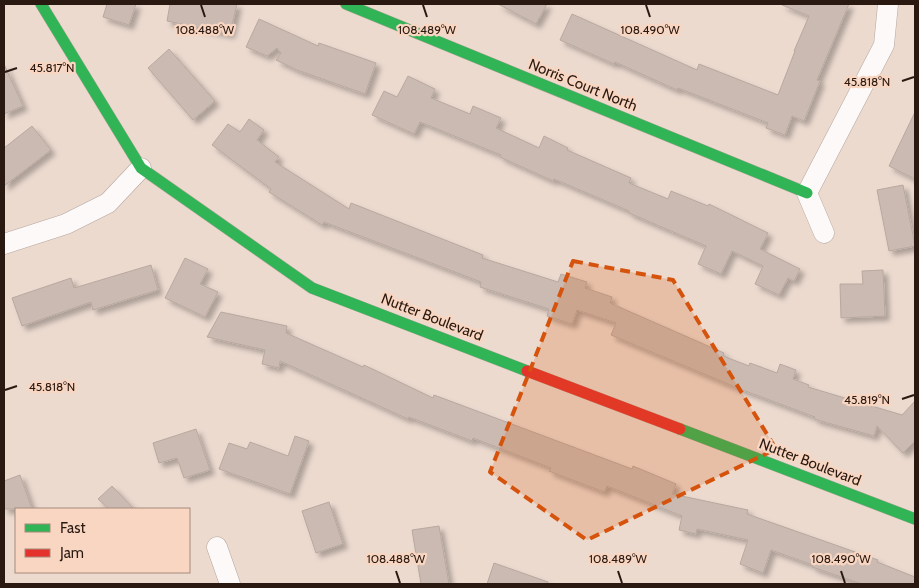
<svg xmlns="http://www.w3.org/2000/svg" width="919" height="588" font-family="Cabin,sans-serif">
<style>
.building{fill:#cabab1;stroke:#b8a89f;filter:url(#shadow)}
.lines{fill:none;stroke-linecap:round;stroke-linejoin:round}
.street-casing{stroke:#b6a79e;stroke-width:21}
.fast-casing{stroke:#b6a79e;stroke-width:12}
.jam-casing{stroke:#b6a79e;stroke-width:12}
.street{stroke:#fcf9f8;stroke-width:20}
.fast{stroke:#30b455;stroke-width:11}
.jam{stroke:#e5322d;stroke-width:11}
.marked{fill:#d5530c;fill-opacity:0.2;stroke:#d5530c;stroke-width:4;stroke-dasharray:10 6;stroke-linejoin:round}
.ticks{fill:none;stroke:#291910;stroke-width:2}
.labels{text-anchor:middle;stroke-width:4.5;stroke-linejoin:round;paint-order:stroke}
.street-label{font-size:15px;fill:#291910;stroke:#f9d6c2}
.ticks-label{font-size:12px;text-anchor:middle;fill:#291910;stroke:#f9d6c2;stroke-width:4.5;stroke-linejoin:round;paint-order:stroke}
</style>
<defs>
<filter id="shadow"><feDropShadow dx="4.5" dy="4.5" stdDeviation="2.5" flood-color="#0004"/></filter>
</defs>
<rect width="100%" height="100%" fill="#ecdacf"/>
<g class="building">
<polygon points="107,4 136,4 129,25 103,17"/>
<polygon points="170,4 237,4 230,34 167,21"/>
<polygon points="498,4 547,4 536,24"/>
<polygon points="782,4 849,4 817,80 820,81 804,121 792,116 785,135 766,128 768,123 678,88 677,90 615,62 614,64 560,40 572,14 697,70 699,64 778,95 795,51 794,51 809,16 782,5"/>
<polygon points="259,19 318,46 319,43 376,63 365,94 297,70 276,60 281,53 277,48 267,56 246,47"/>
<polygon points="169,49 215,101 193,120 148,68"/>
<polygon points="4,64 23,106 4,114"/>
<polygon points="408,76 435,89 431,98 470,114 473,106 501,118 496,128 539,148 544,136 568,148 567,150 631,178 629,183 668,199 671,191 708,206 709,204 768,233 760,249 800,269 794,281 788,278 779,295 755,284 763,266 732,251 721,274 698,264 706,246 629,213 629,211 554,179 553,181 500,157 501,155 420,122 414,134 372,115 384,91 397,97"/>
<polygon points="915,112 915,179 889,166"/>
<polygon points="249,119 264,130 257,140 279,157 275,162 349,209 351,203 483,255 482,258 558,282 561,274 587,282 585,288 612,297 610,303 724,353 723,356 749,366 750,363 777,373 780,364 796,370 793,379 809,385 808,387 902,415 915,401 915,441 903,453 877,426 874,436 814,419 815,417 740,389 611,335 616,323 577,310 572,324 547,316 549,309 480,287 481,282 324,222 322,225 269,192 271,189 212,145 228,124 240,132"/>
<polygon points="32,126 51,150 4,186 4,148"/>
<polygon points="903,185 915,246 889,251 877,190"/>
<polygon points="185,258 208,269 200,284 218,292 205,317 165,298"/>
<polygon points="151,265 158,290 93,310 91,302 22,326 12,298 71,278 74,288"/>
<polygon points="883,270 885,316 841,318 840,284 863,284 862,271"/>
<polygon points="221,312 287,326 286,333 363,367 364,365 433,398 434,395 632,469 633,466 676,484 672,494 748,510 747,514 878,560 877,562 915,577 915,584 862,584 812,567 813,565 771,550 763,573 740,564 748,540 697,529 696,534 679,530 682,516 607,486 604,492 549,471 551,468 473,438 472,441 409,417 408,419 280,361 279,368 262,364 265,350 207,337"/>
<polygon points="196,429 210,470 184,478 177,458 159,463 153,443"/>
<polygon points="295,436 309,441 290,494 219,469 229,443 247,449 250,442 288,456"/>
<polygon points="20,475 32,509 4,509 4,481"/>
<polygon points="112,486 134,509 109,509 98,499"/>
<polygon points="329,502 343,544 316,553 302,511"/>
<polygon points="439,526 449,584 421,584 412,530"/>
<polygon points="494,563 548,582 548,584 487,584"/>
</g>
<g class="lines">
<g class="street-casing">
<g id="street">
<polyline points="824,233 807,193 884,45 888,4"/>
<polyline points="4,244 66,224 108,203 141,168"/>
<polyline points="217,547 230,584"/>
</g>
</g>
<g class="fast-casing">
<g id="fast">
<polyline points="41,4 141,168 312,288 527,371"/>
<polyline points="346,4 807,193"/>
<polyline points="680,429 915,519"/>
</g>
</g>
<g class="jam-casing">
<polyline id="jam" points="527,371 680,429"/>
</g>
<use href="#street" class="street"/>
<use href="#fast" class="fast"/>
<use href="#jam" class="jam"/>
</g>
<path class="marked" d="M573,261L673,280L776,449L587,540L490,472Z"/>
<path class="ticks" d="M201,5L205,17M423,5L427,17M646,5L650,17M5,72L17,68M902,81L914,77M5,390L17,386M902,399L914,395M396,571L400,583M618,571L622,583M841,571L845,583"/>
<g class="labels">
<g class="street-label">
<text transform="translate(583 85) rotate(22)" y="5">Norris Court North</text>
<text transform="translate(432 317) rotate(21)" y="5">Nutter Boulevard</text>
<text transform="translate(810 462) rotate(21)" y="5">Nutter Boulevard</text>
</g>
</g>
<g class="ticks-label">
<text x="205" y="34">108.488°W</text>
<text x="427" y="34">108.489°W</text>
<text x="650" y="34">108.490°W</text>
<text x="52" y="72">45.817°N</text>
<text x="867" y="86">45.818°N</text>
<text x="52" y="391">45.818°N</text>
<text x="867" y="404">45.819°N</text>
<text x="396" y="563">108.488°W</text>
<text x="618" y="563">108.489°W</text>
<text x="841" y="563">108.490°W</text>
</g>
<rect width="919" height="588" fill="none" stroke="#291910" stroke-width="10"/>
<rect x="15" y="508" width="175" height="65" fill="#f9d6c2" stroke="#a68a7b"/>
<rect x="25" y="524" width="25" height="8" fill="#30b455" stroke="#a68a7b"/>
<text x="60" y="533" font-size="15" fill="#291910">Fast</text>
<rect x="25" y="549" width="25" height="8" fill="#e5322d" stroke="#a68a7b"/>
<text x="60" y="558" font-size="15" fill="#291910">Jam</text>
</svg>
